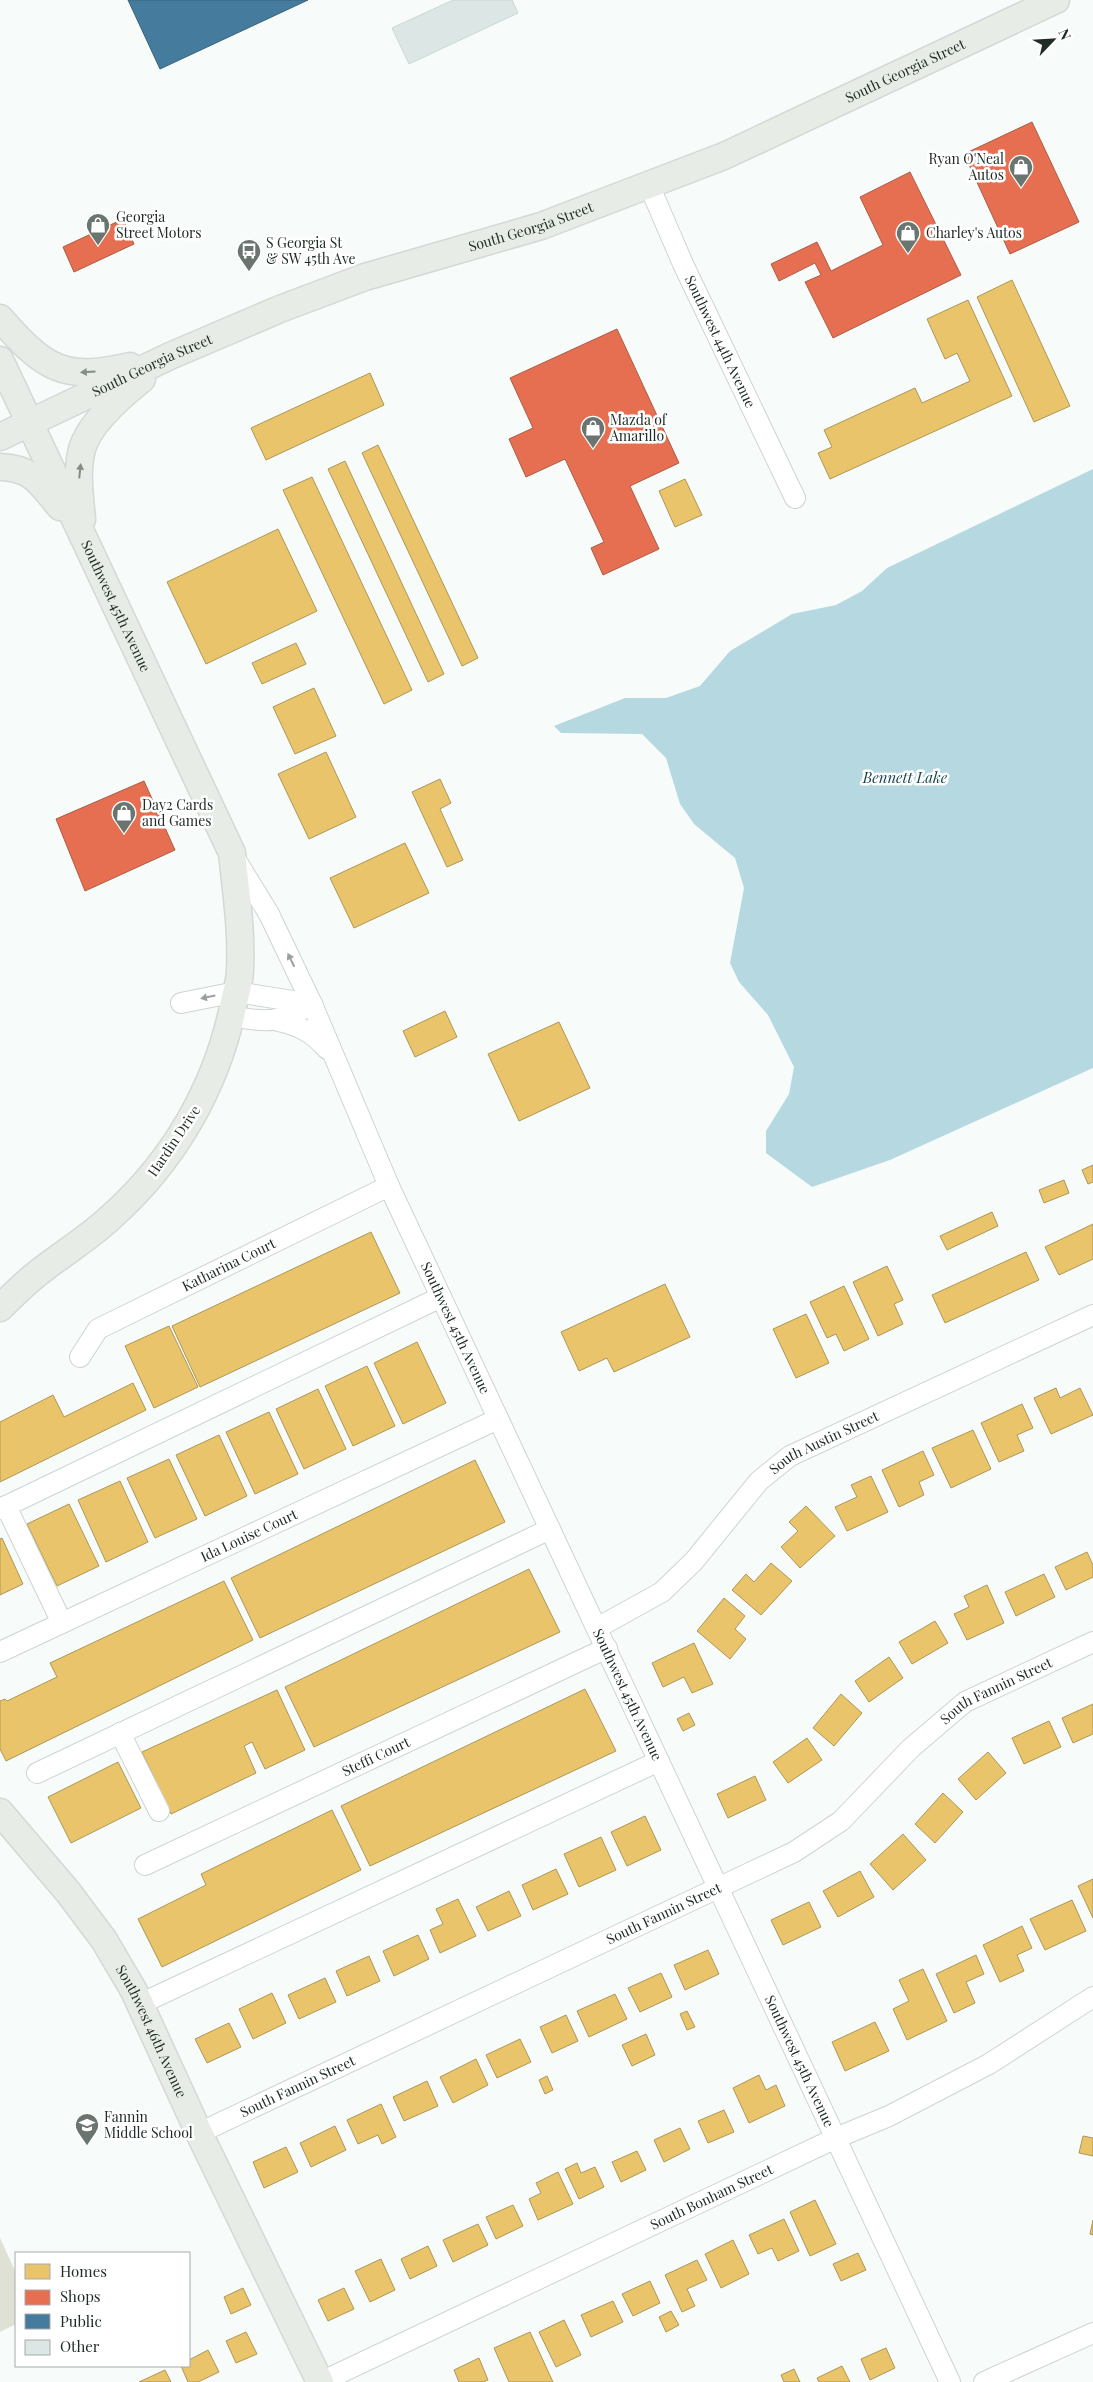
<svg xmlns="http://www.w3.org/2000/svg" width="1093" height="2382" font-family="'Playfair Display',serif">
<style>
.green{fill:#dee1d4}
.water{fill:#b6d9e1}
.homes{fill:#e9c46a;stroke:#ad9756}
.shops{fill:#e76f51;stroke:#ab5b44}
.public{fill:#457b9d;stroke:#3a6479}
.building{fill:#dce7e5;stroke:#ccd6d5}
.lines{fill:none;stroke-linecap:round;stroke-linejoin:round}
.minor-casing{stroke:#cdd5d1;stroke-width:22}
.major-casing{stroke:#d4d8d6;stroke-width:29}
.minor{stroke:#fefffe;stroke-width:20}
.major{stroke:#e7ece6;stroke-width:26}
.oneway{fill:#848c86}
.oneway2{fill:#9aa09d}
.labels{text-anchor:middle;stroke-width:5;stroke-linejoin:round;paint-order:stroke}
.street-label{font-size:14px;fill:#202d26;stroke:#fff}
.poi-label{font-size:14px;fill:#202d26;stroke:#fff;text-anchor:start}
.water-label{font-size:15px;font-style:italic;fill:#133f48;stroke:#fff}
</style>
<rect width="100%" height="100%" fill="#f7fcfa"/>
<polygon class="green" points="0,2238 16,2273 16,2324 0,2332"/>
<polygon class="water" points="1093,469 1093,1068 890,1160 812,1187 766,1153 766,1131 789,1094 794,1067 768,1015 739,982 730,963 744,888 735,858 694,824 680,804 666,758 642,734 561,733 554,726 625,698 666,698 700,686 730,651 792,614 836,605 862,591 887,568"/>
<g class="homes">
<polygon points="1012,280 1070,406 1034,422 977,297"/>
<polygon points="968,300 1012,396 830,479 818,453 832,447 824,430 915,388 922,403 970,381 957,353 945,359 927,319"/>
<polygon points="370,373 384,405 266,460 251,428"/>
<polygon points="378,445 478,658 462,666 362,453"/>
<polygon points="345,461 444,674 428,682 328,469"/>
<polygon points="312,477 412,690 384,704 283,490"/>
<polygon points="685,479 702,515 675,527 659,491"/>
<polygon points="278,529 317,611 206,664 167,582"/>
<polygon points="296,643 306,664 262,684 252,663"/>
<polygon points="314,688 336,736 295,754 273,707"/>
<polygon points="326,752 356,817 309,839 278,774"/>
<polygon points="440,779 451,803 440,809 463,860 447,867 412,792"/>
<polygon points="405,843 429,893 354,928 330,878"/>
<polygon points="445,1011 457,1037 415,1057 403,1031"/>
<polygon points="559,1022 590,1088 519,1121 488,1054"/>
<polygon points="1093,1165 1093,1182 1088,1184 1082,1170"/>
<polygon points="1064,1180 1069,1193 1044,1203 1039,1190"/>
<polygon points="992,1212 998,1226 947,1250 940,1236"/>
<polygon points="1093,1224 1093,1259 1059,1275 1045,1247"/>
<polygon points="371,1232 400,1293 200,1387 172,1326"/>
<polygon points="1026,1252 1039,1280 945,1323 932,1295"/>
<polygon points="887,1266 903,1300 894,1304 903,1324 878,1336 853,1282"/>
<polygon points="665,1284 690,1337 614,1372 607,1358 579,1371 561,1332"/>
<polygon points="844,1286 869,1339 844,1351 836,1334 827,1338 810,1302"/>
<polygon points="806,1314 829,1363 796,1378 773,1329"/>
<polygon points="169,1326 198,1387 154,1408 125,1346"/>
<polygon points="417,1342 446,1403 403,1424 374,1363"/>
<polygon points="367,1366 395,1426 353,1446 325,1386"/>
<polygon points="133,1383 146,1410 0,1482 0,1422 53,1395 64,1417"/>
<polygon points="1056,1388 1060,1398 1080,1388 1093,1415 1051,1434 1034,1398"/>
<polygon points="318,1389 346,1449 304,1469 276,1409"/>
<polygon points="1022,1404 1033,1428 1017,1435 1024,1451 999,1462 981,1423"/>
<polygon points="269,1412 298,1474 255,1494 226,1432"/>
<polygon points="973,1430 991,1469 951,1488 932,1448"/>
<polygon points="219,1435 247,1496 205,1516 176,1455"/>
<polygon points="923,1451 934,1475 919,1482 924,1495 899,1507 882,1470"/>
<polygon points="169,1459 197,1519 155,1538 127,1478"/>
<polygon points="475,1460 505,1522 260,1638 231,1578"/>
<polygon points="871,1476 888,1512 847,1531 835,1507 857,1497 851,1485"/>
<polygon points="120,1481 148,1542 106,1562 78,1500"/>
<polygon points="69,1504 99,1566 57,1586 27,1524"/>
<polygon points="806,1506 835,1536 800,1568 781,1547 798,1531 789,1522"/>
<polygon points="2,1538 23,1584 0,1595 0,1539"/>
<polygon points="1087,1552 1093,1565 1093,1577 1066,1590 1055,1567"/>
<polygon points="771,1563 792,1581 761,1615 732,1590 746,1574 754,1582"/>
<polygon points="529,1569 560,1632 314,1747 285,1687"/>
<polygon points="1044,1574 1055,1597 1016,1616 1005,1592"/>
<polygon points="224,1581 253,1640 6,1761 0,1749 0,1701 5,1699 7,1701 57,1677 50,1663"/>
<polygon points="987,1585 1004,1623 967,1640 954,1614 969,1607 964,1596"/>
<polygon points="724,1598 745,1616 735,1629 746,1639 730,1659 697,1631"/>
<polygon points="935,1621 948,1643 912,1664 899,1642"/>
<polygon points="694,1643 713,1684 692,1693 684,1677 663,1687 652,1663"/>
<polygon points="889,1657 903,1678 869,1702 855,1681"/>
<polygon points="585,1689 616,1751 370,1866 341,1806"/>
<polygon points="277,1690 305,1750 265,1769 252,1742 244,1746 256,1773 171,1814 142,1752"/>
<polygon points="841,1694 862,1713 834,1746 813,1728"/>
<polygon points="1093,1704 1093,1734 1073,1743 1062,1718"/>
<polygon points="689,1713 695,1725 683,1731 677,1719"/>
<polygon points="1049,1721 1061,1747 1024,1764 1012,1738"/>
<polygon points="807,1738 822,1760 788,1783 773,1762"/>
<polygon points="988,1752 1006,1773 976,1800 958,1779"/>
<polygon points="118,1762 141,1808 71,1843 48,1797"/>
<polygon points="755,1776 766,1800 728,1818 717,1794"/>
<polygon points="943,1793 963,1812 935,1843 915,1824"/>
<polygon points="332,1810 361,1870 162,1967 138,1919 206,1885 201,1874"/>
<polygon points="645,1816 661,1850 627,1866 611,1832"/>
<polygon points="903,1834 926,1860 893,1890 870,1864"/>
<polygon points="601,1837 616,1870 579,1887 564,1854"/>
<polygon points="556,1869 568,1894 533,1910 522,1885"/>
<polygon points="860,1871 874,1897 838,1917 823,1891"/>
<polygon points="1093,1879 1093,1918 1078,1886"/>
<polygon points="509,1891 521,1916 488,1931 476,1907"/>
<polygon points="458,1899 476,1936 440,1953 430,1930 443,1924 436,1909"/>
<polygon points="1072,1900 1086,1931 1045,1950 1030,1919"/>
<polygon points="809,1902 821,1927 783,1945 771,1920"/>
<polygon points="1022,1926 1032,1948 1017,1955 1024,1971 1000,1982 983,1945"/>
<polygon points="418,1935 429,1959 394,1976 383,1951"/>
<polygon points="708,1950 719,1974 685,1990 674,1965"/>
<polygon points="976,1955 984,1974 966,1982 975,2003 954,2013 936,1974"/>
<polygon points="369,1956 380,1981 347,1996 336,1971"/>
<polygon points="923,1969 947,2021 907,2040 893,2009 909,2001 899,1980"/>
<polygon points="661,1973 672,1997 640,2012 628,1988"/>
<polygon points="325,1978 336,2002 299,2019 288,1995"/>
<polygon points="272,1993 286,2023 253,2039 239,2009"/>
<polygon points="615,1994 627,2019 589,2037 577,2011"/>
<polygon points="687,2011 695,2027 687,2030 680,2014"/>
<polygon points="566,2015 578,2041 552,2053 540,2027"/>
<polygon points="875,2022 889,2051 845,2071 832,2042"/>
<polygon points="229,2023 241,2047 207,2063 195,2039"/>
<polygon points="646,2034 655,2055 632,2066 622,2045"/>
<polygon points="520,2039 531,2062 497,2078 486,2055"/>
<polygon points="476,2059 488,2085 453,2103 440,2077"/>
<polygon points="759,2075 766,2090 776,2085 785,2106 749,2123 733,2088"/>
<polygon points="547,2076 553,2090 545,2094 539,2080"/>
<polygon points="427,2081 438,2106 404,2121 393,2097"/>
<polygon points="381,2104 396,2137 382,2144 378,2135 358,2144 347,2120"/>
<polygon points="724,2110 734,2132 708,2143 698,2121"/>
<polygon points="335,2126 346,2150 311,2167 300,2143"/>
<polygon points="680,2128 690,2149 664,2162 654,2140"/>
<polygon points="1083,2136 1093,2138 1093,2156 1079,2153"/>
<polygon points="286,2147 298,2172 264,2188 253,2162"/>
<polygon points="637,2151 646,2170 621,2182 612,2162"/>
<polygon points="577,2163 581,2173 595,2167 604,2187 579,2199 565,2169"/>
<polygon points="558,2172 573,2204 538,2220 529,2199 541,2193 536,2183"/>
<polygon points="815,2200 836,2244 810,2256 790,2212"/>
<polygon points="513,2205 523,2226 496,2239 486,2217"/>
<polygon points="784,2219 799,2251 778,2261 772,2248 758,2254 749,2235"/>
<polygon points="1093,2220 1093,2235 1090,2234"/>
<polygon points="478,2224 488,2245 453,2262 443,2240"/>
<polygon points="733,2240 749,2274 721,2288 705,2254"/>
<polygon points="428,2246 437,2266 410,2279 401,2259"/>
<polygon points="858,2253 866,2270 841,2281 833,2264"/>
<polygon points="381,2259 395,2290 370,2302 355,2271"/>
<polygon points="697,2260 707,2280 687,2289 695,2306 682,2312 665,2275"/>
<polygon points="650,2281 660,2303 633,2316 622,2294"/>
<polygon points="243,2288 251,2305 231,2314 224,2297"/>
<polygon points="344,2288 354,2309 328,2321 318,2300"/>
<polygon points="613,2301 623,2322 591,2337 581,2315"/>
<polygon points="671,2311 679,2325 666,2332 659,2317"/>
<polygon points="564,2320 581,2355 556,2367 539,2332"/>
<polygon points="246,2332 257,2354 236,2363 226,2341"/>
<polygon points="530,2332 553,2382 509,2382 494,2348"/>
<polygon points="886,2348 895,2368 870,2380 861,2359"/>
<polygon points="208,2350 219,2372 198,2382 188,2382 181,2366 189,2366 189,2360"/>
<polygon points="479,2358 488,2380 483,2382 459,2382 454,2370"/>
<polygon points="842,2366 850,2382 819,2382 817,2378"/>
<polygon points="794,2369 800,2382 784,2382 781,2375"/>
<polygon points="165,2370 171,2382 139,2382"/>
</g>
<g class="shops">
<polygon points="1032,122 1079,222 1010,254 964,154"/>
<polygon points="910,172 961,275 833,338 805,282 821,275 815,263 779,281 771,264 817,242 831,271 883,245 860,197"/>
<polygon points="123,219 134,244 74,272 63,247"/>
<polygon points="617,329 679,463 630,486 659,549 603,575 591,548 604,542 565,459 526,477 509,439 533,428 510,378"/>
<polygon points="144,781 175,850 85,891 56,819"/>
</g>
<polygon class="public" points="128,0 308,0 160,69"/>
<polygon class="building" points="453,0 512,0 518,13 409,64 392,28"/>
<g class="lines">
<g class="minor-casing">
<g id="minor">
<path id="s1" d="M649,185L683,264L795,498"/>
<path id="s2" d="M234,857L269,914L312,1004L389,1186L950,2382"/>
<polyline points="181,1003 236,992 312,1004"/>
<path d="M231,1016C267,1023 280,1023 312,1004"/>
<path d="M278,1021C299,1025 313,1033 327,1049"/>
<path id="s3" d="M80,1357L98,1329L389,1186"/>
<polyline points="6,1506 62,1623"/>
<polyline points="0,1509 441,1297"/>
<path id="s4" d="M597,1628L662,1592L694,1561L759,1481L790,1456L1093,1315"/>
<path id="s5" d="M0,1652L498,1419"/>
<polyline points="120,1733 159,1811"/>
<polyline points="37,1773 550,1529"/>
<path id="s6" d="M145,1865L607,1648"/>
<polyline points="140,2004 659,1761"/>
<path id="s7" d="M199,2133L794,1852L841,1821L911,1748L965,1702L1093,1642"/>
<path id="s8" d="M321,2382L836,2138L889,2116L989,2064L1093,1997"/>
<polyline points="984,2382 1093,2333"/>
</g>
</g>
<g class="major-casing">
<g id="major">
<path d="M0,318C44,368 63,382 130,366"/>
<path id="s9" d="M0,360L232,853C236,892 242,931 240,970C240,982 235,995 233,1007C216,1088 173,1162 111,1217C90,1237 65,1252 42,1270C27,1281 13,1295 0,1308"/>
<path id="s10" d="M0,437L170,356L280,309L365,277L541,226L724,156L1056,0"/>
<path d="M0,467C33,468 40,483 60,507"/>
<path d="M82,519C80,496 76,472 82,449C89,424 122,395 142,379"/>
<path id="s11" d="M0,1812L68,1892L104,1940L134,1991L199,2133L320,2382"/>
</g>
</g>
<use href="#minor" class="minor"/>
<use href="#major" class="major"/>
</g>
<defs><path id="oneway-solid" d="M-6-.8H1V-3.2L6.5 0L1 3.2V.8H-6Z" transform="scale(1.25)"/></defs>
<g class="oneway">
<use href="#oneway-solid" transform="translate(88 372) rotate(176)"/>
<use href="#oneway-solid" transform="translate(80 471) rotate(-84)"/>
</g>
<g class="oneway2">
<use href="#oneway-solid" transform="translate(291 960) rotate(-116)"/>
<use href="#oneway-solid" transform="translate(208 997) rotate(168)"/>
</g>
<defs>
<g id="shop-pin" transform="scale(1.25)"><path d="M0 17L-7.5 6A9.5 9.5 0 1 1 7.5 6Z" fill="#6b7570" stroke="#fff"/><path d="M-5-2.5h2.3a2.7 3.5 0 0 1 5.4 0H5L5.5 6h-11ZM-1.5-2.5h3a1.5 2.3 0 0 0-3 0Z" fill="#fff"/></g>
<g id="bus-pin" transform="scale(1.25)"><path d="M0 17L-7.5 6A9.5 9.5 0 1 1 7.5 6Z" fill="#6b7570" stroke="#fff"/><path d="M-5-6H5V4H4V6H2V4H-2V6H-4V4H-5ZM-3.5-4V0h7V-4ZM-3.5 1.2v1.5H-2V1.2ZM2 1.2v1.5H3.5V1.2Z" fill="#fff"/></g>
<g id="school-pin" transform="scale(1.25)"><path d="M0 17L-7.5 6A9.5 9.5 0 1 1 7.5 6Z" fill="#6b7570" stroke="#fff"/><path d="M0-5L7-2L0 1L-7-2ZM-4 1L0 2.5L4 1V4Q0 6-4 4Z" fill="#fff"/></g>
</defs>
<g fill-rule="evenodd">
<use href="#shop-pin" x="1021" y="167"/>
<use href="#shop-pin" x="98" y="225"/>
<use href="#shop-pin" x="908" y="233"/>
<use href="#bus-pin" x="249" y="251"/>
<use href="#shop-pin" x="593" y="428"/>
<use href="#shop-pin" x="124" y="813"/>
<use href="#school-pin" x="87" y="2125"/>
</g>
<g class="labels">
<g class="street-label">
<text dy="5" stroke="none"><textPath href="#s10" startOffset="978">South Georgia Street</textPath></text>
<text dy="5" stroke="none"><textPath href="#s10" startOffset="572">South Georgia Street</textPath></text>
<text dy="5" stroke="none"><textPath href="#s1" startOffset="172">Southwest 44th Avenue</textPath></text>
<text dy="5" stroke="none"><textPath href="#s10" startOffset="168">South Georgia Street</textPath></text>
<text dy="5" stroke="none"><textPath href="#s9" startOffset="272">Southwest 45th Avenue</textPath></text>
<text transform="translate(174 1141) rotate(-56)" y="5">Hardin Drive</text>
<text dy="5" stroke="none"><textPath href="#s3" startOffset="179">Katharina Court</textPath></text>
<text dy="5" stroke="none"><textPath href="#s2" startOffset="521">Southwest 45th Avenue</textPath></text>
<text dy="5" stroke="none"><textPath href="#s4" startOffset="298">South Austin Street</textPath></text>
<text dy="5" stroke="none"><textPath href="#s5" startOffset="275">Ida Louise Court</textPath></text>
<text dy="5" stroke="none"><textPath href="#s7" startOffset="919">South Fannin Street</textPath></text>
<text dy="5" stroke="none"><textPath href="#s2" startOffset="926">Southwest 45th Avenue</textPath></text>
<text dy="5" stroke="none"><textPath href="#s6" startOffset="255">Steffi Court</textPath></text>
<text dy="5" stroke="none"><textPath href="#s7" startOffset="514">South Fannin Street</textPath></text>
<text dy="5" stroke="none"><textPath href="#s11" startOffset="268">Southwest 46th Avenue</textPath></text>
<text dy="5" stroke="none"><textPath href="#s2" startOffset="1331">Southwest 45th Avenue</textPath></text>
<text dy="5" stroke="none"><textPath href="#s7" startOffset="109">South Fannin Street</textPath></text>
<text dy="5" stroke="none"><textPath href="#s8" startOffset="432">South Bonham Street</textPath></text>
</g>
<g class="poi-label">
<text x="1004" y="164" text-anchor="end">Ryan O'Neal<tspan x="1004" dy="16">Autos</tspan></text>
<text x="116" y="222">Georgia<tspan x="116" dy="16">Street Motors</tspan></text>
<text x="926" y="238">Charley's Autos</text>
<text x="266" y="248">S Georgia St<tspan x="266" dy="16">&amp; SW 45th Ave</tspan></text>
<text x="610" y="425">Mazda of<tspan x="610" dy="16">Amarillo</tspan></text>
<text x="142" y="810">Day2 Cards<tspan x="142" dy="16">and Games</tspan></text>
<text x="104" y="2122">Fannin<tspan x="104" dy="16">Middle School</tspan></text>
</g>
<g class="water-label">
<text x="905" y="783">Bennett Lake</text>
</g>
</g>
<rect x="15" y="2252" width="175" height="115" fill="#ffffff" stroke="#a6aba8"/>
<rect x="25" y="2264" width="25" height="15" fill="#e9c46a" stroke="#a6aba8"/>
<text x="60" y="2277" font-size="15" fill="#202d26">Homes</text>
<rect x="25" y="2290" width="25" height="15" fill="#e76f51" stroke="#a6aba8"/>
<text x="60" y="2302" font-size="15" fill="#202d26">Shops</text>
<rect x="25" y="2314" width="25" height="15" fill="#457b9d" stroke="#a6aba8"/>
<text x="60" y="2327" font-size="15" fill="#202d26">Public</text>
<rect x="25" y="2340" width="25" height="15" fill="#dce7e5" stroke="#a6aba8"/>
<text x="60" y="2352" font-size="15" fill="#202d26">Other</text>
<g transform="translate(1053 40) rotate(65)" stroke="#ffffff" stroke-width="4" paint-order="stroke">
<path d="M0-4L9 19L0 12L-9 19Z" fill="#202d26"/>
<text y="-8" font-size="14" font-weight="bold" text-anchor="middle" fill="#202d26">N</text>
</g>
</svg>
